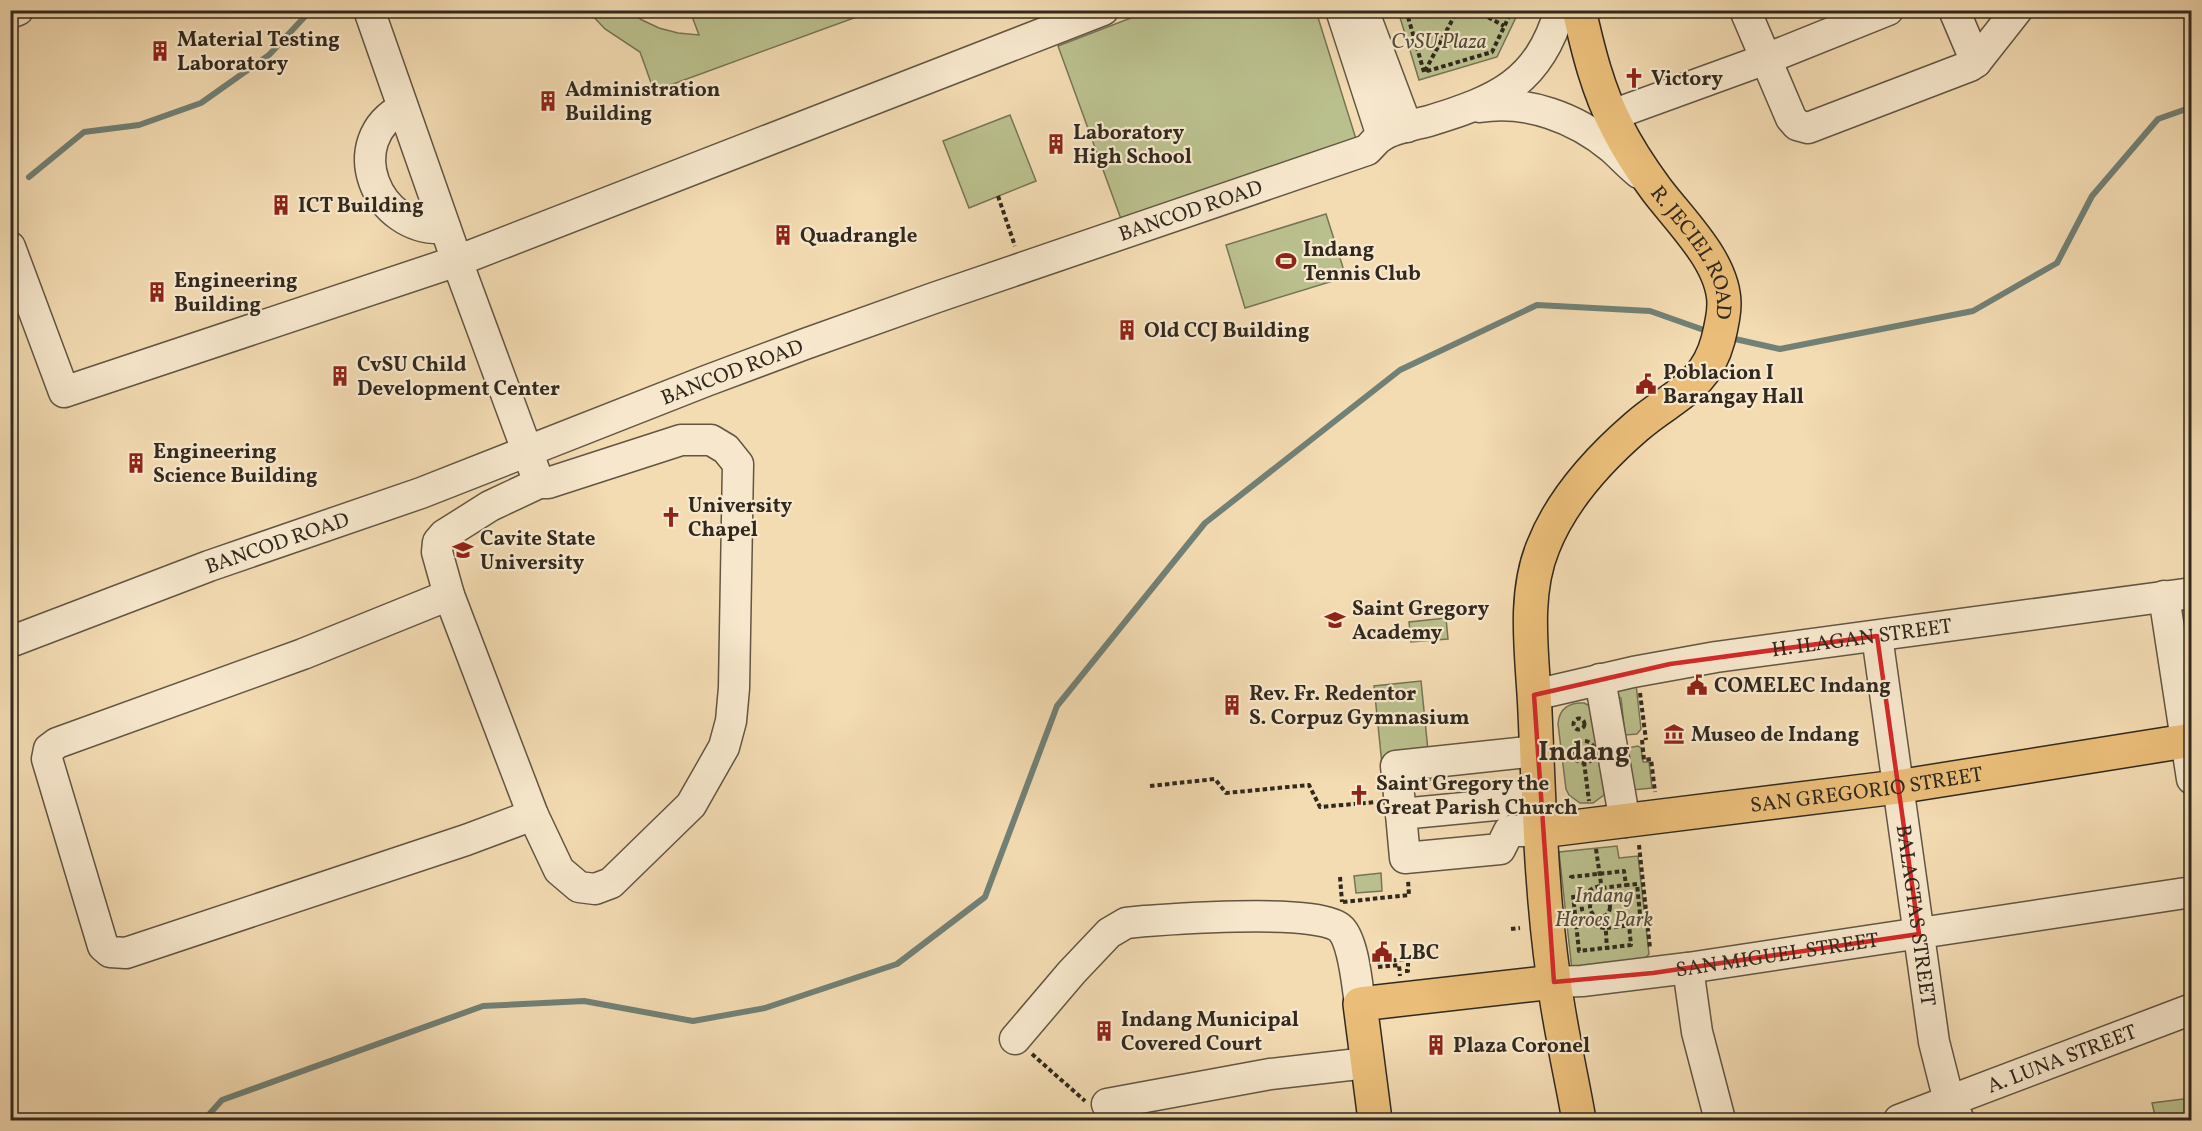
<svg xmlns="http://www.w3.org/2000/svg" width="2202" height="1131" font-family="Vollkorn,serif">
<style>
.green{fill:#bac08d;stroke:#767456;stroke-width:1.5}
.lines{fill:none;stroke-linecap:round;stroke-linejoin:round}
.stream{stroke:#718176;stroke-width:6}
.minor-casing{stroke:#625643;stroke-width:33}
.major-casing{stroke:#31291e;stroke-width:36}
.path{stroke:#31291e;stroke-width:4;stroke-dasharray:4.5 3;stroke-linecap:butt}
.minor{stroke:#f7e8cd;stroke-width:30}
.major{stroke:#eabe79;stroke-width:33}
.marked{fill:none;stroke:#d62828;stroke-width:4.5;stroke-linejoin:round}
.labels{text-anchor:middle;stroke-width:4.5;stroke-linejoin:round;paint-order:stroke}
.poi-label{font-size:21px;font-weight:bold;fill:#31291e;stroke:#f7e8cd;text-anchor:start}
.park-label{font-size:21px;font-style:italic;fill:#534f3a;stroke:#f7e8cd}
.street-label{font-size:21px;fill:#31291e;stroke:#f7e8cd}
.district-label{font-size:27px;font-weight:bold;fill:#31291e;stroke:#f7e8cd}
</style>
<rect width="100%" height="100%" fill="#f3dbb2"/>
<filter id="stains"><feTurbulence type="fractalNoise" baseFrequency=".00333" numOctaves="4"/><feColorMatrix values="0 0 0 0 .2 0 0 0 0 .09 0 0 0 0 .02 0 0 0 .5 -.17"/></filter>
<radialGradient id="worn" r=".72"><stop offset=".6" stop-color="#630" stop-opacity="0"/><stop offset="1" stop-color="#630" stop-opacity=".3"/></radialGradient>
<g class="green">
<polygon points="588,11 628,11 642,20 659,28 678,33 699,35 690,11 873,11 654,91 640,52 605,29"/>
<polygon points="1149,11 1316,11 1356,139 1121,219 1058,46"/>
<polygon points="1398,11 1398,10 1519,11 1497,57 1419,80"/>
<polygon points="1010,115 1036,181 969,208 943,141"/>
<polygon points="1326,214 1346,277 1245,308 1226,245"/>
<polygon points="1446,618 1448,639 1411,642 1409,622"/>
<polygon points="1421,681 1431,780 1384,784 1374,686"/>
<polygon points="1636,684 1641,729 1637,734 1625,735 1621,698 1614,695 1615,686"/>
<path d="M1584,703L1590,706L1607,789L1604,795L1593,803H1580L1569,795L1566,789L1558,724C1559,708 1570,702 1584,703Z"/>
<polygon points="1638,746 1641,748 1643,762 1649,762 1652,788 1632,790 1627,748"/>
<polygon points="1617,846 1619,858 1638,856 1649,954 1642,962 1572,970 1559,852"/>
<polygon points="1381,873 1382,891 1356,893 1354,876"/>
<polygon points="2191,1098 2191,1120 2156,1120 2152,1103"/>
</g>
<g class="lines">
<g class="stream">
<polyline points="29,177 84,132 139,125 201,103 269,55 311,10"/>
<polyline points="1735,339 1780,349 1973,311 2057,263 2092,196 2158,119 2192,107"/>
<polyline points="204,1120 222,1100 483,1006 584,1001 693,1021 765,1008 897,964 985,897 1057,706 1205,523 1400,370 1537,305 1650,311 1701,329"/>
</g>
<g class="minor-casing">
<g id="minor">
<polyline points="369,10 457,261 539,483 548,483 681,440 711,440 726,449 738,464 734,688 731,721 724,747 691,805 611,883 595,889 579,887 559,870 533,815 449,595 437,552 438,542 444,535 490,506 539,483"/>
<polyline points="1341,10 1382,136"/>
<polyline points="1363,10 1407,127"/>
<polyline points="1745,10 1791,118 1797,125 1808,128 1970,66 1976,62 2017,10"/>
<polyline points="1954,10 1976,62"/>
<polyline points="10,13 18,10"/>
<path d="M1479,107C1526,99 1576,118 1612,148C1621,156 1629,165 1639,173"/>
<path d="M403,108C340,140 375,233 445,228"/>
<polyline points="1612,115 1766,59 1888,10"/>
<polyline points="10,247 64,392 457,261 1103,10"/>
<polyline points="449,595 303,654 57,743 49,749 47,759 103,946 110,952 126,953 466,840 533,815"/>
<polyline points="2164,596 2192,779"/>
<path id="s1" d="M1877,636L1934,1042L1949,1101L1959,1120"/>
<path id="s2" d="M10,642L209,566L421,493L706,381L805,344L934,298L1367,150C1371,146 1376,140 1380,137C1393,128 1414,125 1429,121C1497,100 1538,84 1560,10"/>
<polyline points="1600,679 1625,822"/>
<path id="s3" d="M1534,695L1633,672L1716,657L2192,593"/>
<polyline points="1539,795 1512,797 1495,805 1401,814 1405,858 1500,849 1509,831 1541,831"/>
<polyline points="1401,814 1396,766 1537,751"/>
<polyline points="1688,968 1697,1032 1720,1120"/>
<path id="s4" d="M1554,982L1582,981L1688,968L2192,892"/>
<path d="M1015,1039L1072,972L1109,933L1126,923L1145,921C1178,919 1322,908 1341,929C1354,943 1357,985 1360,1004"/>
<polyline points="1107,1104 1270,1074 1367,1063"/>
<path id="s5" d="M1899,1120L2192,1009"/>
</g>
</g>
<g class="major-casing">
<g id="major">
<path id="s6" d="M1579,10C1588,50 1598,91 1617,127C1628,149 1642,170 1656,189C1680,221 1724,262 1724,304C1724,316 1721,328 1718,340C1705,389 1671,396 1636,427C1599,459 1561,501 1543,547C1522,598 1533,659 1535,712C1539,801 1541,892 1554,981C1560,1028 1571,1074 1579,1120"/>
<path id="s7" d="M1541,831L1897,787L2192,740"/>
<polyline points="1375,1120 1360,1004 1554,982"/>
</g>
</g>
<g class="path">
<polyline points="1406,10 1424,72 1492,52 1512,10"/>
<polyline points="1475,10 1504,26"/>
<polyline points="1456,13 1466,13 1468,10"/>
<polyline points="1425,71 1456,13"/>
<polyline points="998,196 1015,246"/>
<polyline points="1640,693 1646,740"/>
<circle cx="1579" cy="724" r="5.5"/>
<polyline points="1642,740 1644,760 1651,759 1655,792"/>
<circle cx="1584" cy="752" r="11"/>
<polyline points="1584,762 1589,801"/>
<polyline points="1150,786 1215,779 1226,793 1309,785 1320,807 1377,802"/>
<polyline points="1639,845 1650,948"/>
<polyline points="1596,849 1603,897"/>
<polyline points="1340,877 1342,902"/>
<polyline points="1571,878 1571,877 1624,871 1626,885 1637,884 1641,924 1607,928"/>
<path d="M1600,886C1573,892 1577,926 1605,928"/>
<polyline points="1602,888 1626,885"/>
<polyline points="1573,895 1579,951 1631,945 1629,925"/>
<circle cx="1600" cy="907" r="10"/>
<polyline points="1343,902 1409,895 1408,880"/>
<polyline points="1605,916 1607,950"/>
<polyline points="1511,929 1520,928"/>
<polyline points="1377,962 1407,959"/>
<polyline points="1378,967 1399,965 1400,976"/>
<polyline points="1405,971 1408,971 1408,963"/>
<polyline points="1032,1054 1085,1101"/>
</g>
<use href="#minor" class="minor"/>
<use href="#major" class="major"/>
</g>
<path class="marked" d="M1877,636L1919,934L1653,973L1554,982L1534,695L1670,664Z"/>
<defs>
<g id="building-bare" transform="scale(1.62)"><path d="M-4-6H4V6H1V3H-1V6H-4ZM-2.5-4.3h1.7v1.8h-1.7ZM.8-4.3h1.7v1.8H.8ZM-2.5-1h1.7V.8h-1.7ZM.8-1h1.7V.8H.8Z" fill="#8f2418" stroke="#f7e8cd" stroke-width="2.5" paint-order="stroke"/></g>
<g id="church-bare" transform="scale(1.62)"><path d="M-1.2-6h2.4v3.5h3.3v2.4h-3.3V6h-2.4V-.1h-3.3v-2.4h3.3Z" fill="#8f2418" stroke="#f7e8cd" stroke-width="2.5" paint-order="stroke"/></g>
<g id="stadium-bare" transform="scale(1.62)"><path d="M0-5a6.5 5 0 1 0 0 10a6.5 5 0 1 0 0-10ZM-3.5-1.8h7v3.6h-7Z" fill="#8f2418" stroke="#f7e8cd" stroke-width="2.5" paint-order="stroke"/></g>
<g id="civic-bare" transform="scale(1.62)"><path d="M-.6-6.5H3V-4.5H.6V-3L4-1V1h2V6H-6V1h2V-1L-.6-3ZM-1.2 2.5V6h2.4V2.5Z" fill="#8f2418" stroke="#f7e8cd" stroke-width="2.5" paint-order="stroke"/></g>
<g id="university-bare" transform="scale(1.62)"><path d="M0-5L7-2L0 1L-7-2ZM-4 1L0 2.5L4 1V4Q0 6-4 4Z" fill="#8f2418" stroke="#f7e8cd" stroke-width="2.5" paint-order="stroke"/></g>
<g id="school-bare" transform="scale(1.62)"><path d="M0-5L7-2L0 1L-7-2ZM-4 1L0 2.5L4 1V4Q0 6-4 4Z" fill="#8f2418" stroke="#f7e8cd" stroke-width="2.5" paint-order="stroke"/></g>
<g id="museum-bare" transform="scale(1.62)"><path d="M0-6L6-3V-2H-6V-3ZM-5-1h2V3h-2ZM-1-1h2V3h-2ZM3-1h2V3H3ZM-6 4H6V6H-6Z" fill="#8f2418" stroke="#f7e8cd" stroke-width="2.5" paint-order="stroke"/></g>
</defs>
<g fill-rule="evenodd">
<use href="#building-bare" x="160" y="51"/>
<use href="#church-bare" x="1634" y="78"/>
<use href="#building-bare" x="548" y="101"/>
<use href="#building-bare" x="1056" y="144"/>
<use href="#building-bare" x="281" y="205"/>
<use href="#building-bare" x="783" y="235"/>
<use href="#stadium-bare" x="1286" y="261"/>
<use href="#building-bare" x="157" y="292"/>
<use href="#building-bare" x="1127" y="330"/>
<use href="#building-bare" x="340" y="376"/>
<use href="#civic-bare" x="1646" y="384"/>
<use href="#building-bare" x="136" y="463"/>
<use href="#church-bare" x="671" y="517"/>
<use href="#university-bare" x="463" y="550"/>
<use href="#school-bare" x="1335" y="620"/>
<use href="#civic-bare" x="1697" y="685"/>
<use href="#building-bare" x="1232" y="705"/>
<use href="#museum-bare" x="1674" y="734"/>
<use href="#church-bare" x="1359" y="795"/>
<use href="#civic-bare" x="1382" y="952"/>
<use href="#building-bare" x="1104" y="1031"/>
<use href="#building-bare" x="1436" y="1045"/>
</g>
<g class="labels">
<g class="poi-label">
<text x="177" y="46">Material Testing<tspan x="177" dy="24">Laboratory</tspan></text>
<text x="1651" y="85">Victory</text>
<text x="565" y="96">Administration<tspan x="565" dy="24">Building</tspan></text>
<text x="1073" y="139">Laboratory<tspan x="1073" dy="24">High School</tspan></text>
<text x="298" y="212">ICT Building</text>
<text x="800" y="242">Quadrangle</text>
<text x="1303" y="256">Indang<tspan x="1303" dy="24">Tennis Club</tspan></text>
<text x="174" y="287">Engineering<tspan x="174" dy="24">Building</tspan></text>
<text x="1144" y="337">Old CCJ Building</text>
<text x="357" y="371">CvSU Child<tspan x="357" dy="24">Development Center</tspan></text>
<text x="1663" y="379">Poblacion I<tspan x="1663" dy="24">Barangay Hall</tspan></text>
<text x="153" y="458">Engineering<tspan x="153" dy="24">Science Building</tspan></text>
<text x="688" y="512">University<tspan x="688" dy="24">Chapel</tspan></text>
<text x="480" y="545">Cavite State<tspan x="480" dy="24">University</tspan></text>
<text x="1352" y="615">Saint Gregory<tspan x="1352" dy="24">Academy</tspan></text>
<text x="1714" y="692">COMELEC Indang</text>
<text x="1249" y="700">Rev. Fr. Redentor<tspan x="1249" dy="24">S. Corpuz Gymnasium</tspan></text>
<text x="1691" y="741">Museo de Indang</text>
<text x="1376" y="790">Saint Gregory the<tspan x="1376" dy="24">Great Parish Church</tspan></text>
<text x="1399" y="959">LBC</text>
<text x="1121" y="1026">Indang Municipal<tspan x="1121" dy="24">Covered Court</tspan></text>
<text x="1453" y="1052">Plaza Coronel</text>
</g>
<g class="park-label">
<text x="1439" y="48">CvSU Plaza</text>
<text x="1604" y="902">Indang<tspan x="1604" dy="24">Heroes Park</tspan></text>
</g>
<g class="street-label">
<text dy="7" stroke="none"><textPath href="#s2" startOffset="1257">BANCOD ROAD</textPath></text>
<text dy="7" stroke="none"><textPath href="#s6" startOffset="272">R. JECIEL ROAD</textPath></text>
<text dy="7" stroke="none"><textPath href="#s2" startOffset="771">BANCOD ROAD</textPath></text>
<text dy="7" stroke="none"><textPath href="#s2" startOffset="285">BANCOD ROAD</textPath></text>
<text dy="7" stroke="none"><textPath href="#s3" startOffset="333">H. ILAGAN STREET</textPath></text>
<text dy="7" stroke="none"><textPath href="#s7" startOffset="328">SAN GREGORIO STREET</textPath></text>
<text dy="7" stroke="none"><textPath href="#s1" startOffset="282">BALAGTAS STREET</textPath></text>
<text dy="7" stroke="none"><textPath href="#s4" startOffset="225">SAN MIGUEL STREET</textPath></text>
<text dy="7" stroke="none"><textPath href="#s5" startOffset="174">A. LUNA STREET</textPath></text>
</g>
<g class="district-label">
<text x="1584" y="760">Indang</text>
</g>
</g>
<rect width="2202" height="1131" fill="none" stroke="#f3dbb2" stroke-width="36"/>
<rect x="12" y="12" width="2178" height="1107" fill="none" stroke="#31291e" stroke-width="3"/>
<rect x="18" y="18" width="2166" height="1095" fill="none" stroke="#31291e" stroke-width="1.5"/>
<rect width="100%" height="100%" filter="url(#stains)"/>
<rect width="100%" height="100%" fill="url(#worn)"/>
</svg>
